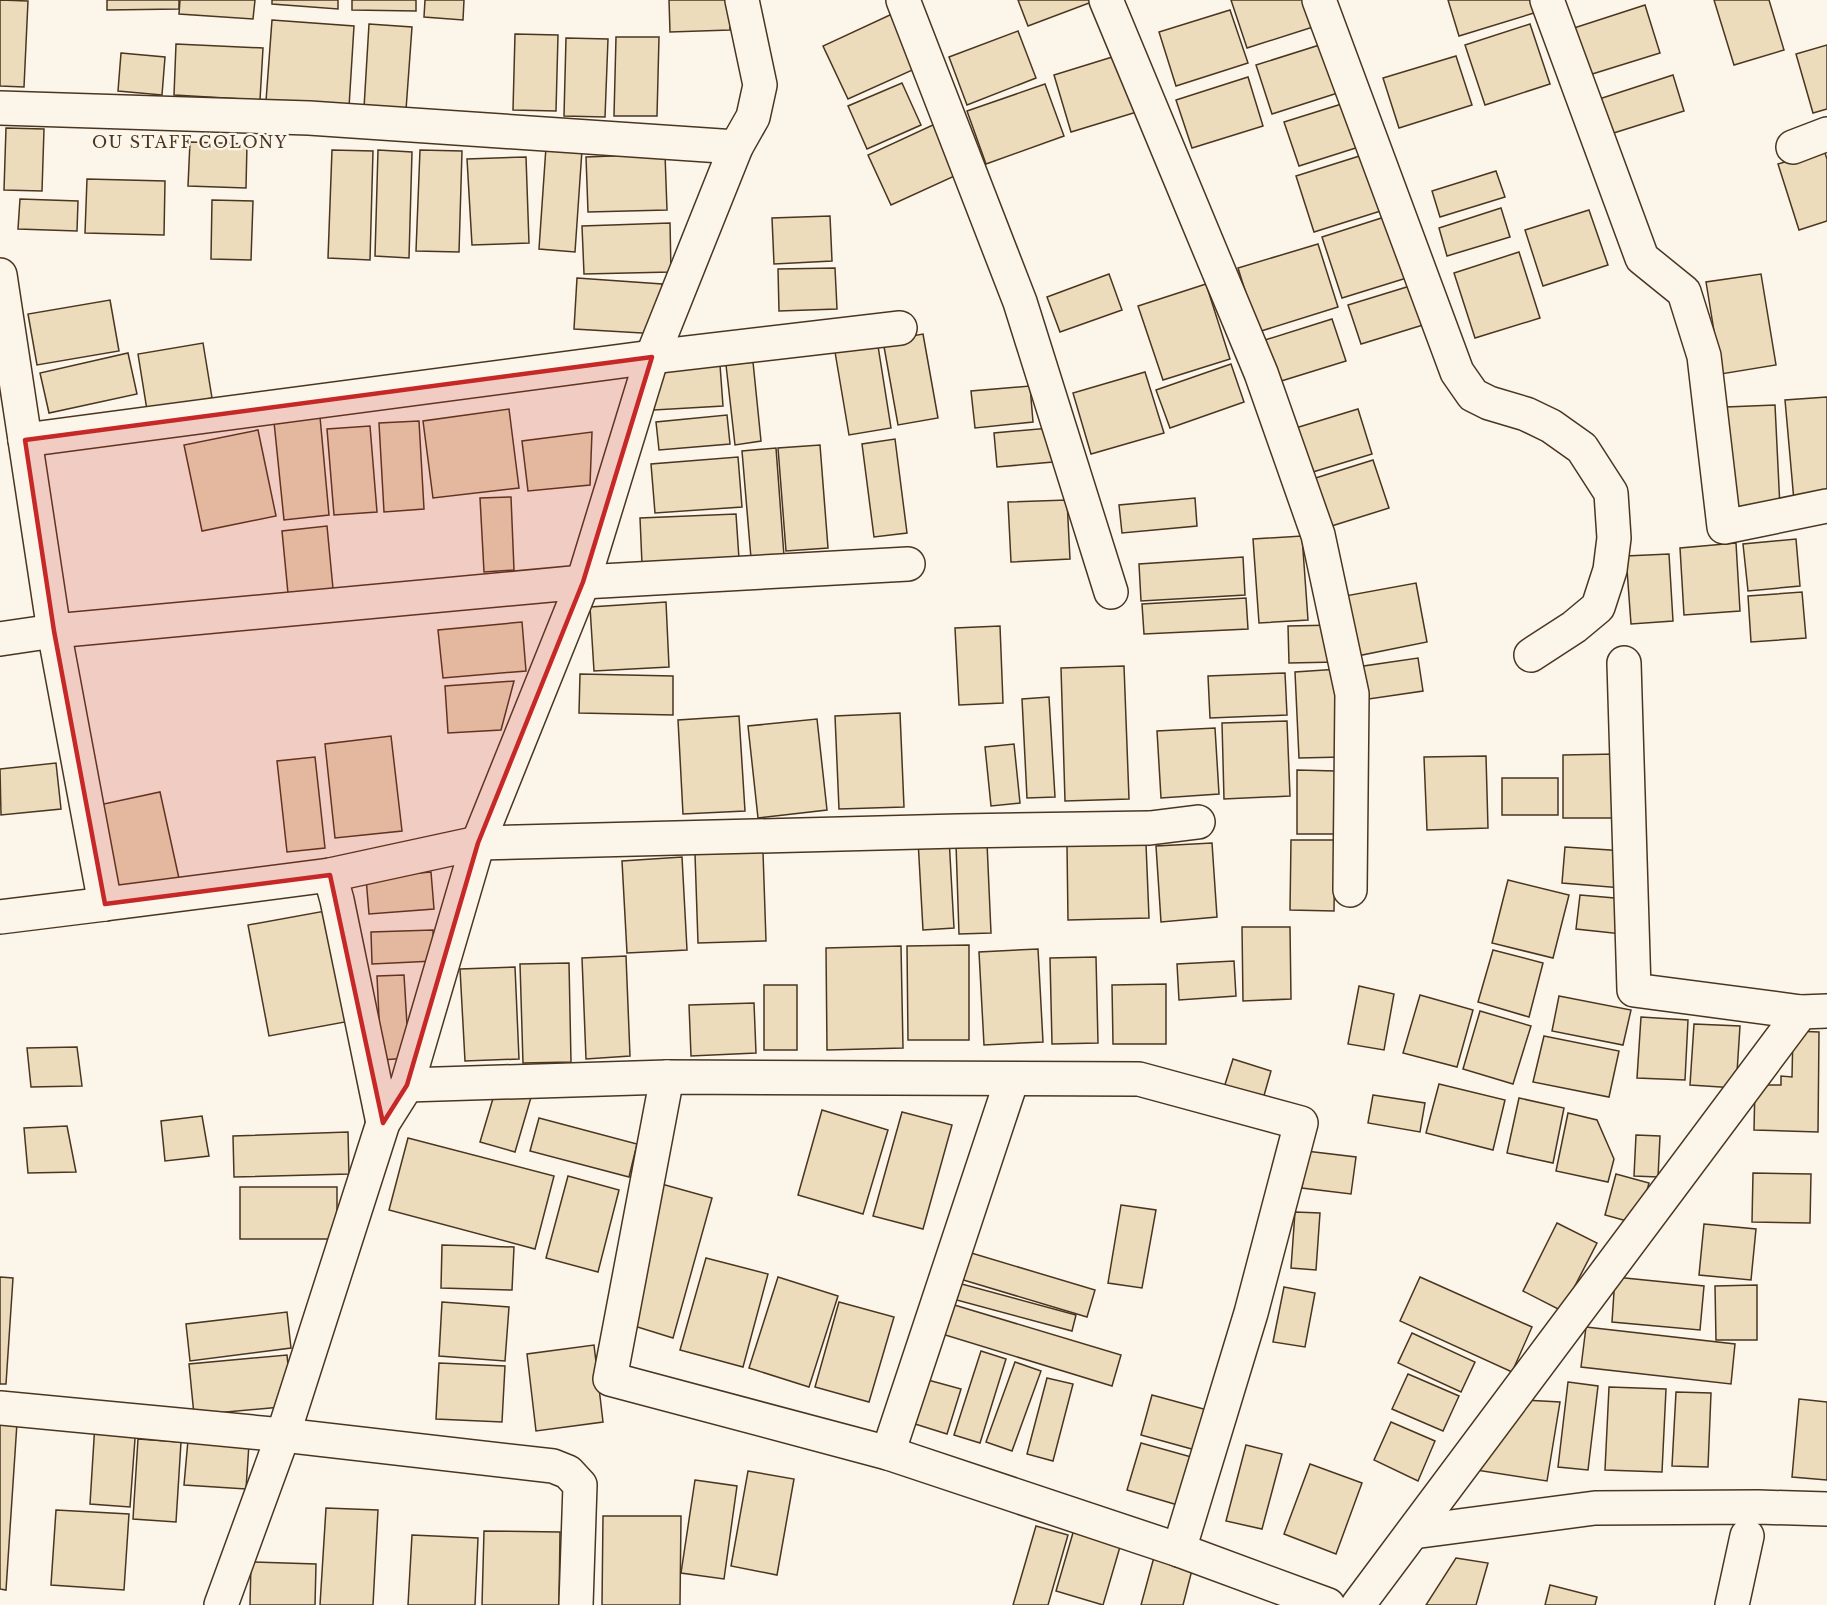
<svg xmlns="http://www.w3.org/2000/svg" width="1827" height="1605" font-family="'Libre Baskerville',serif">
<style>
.building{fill:#ecdcbc;stroke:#4a3520;stroke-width:1.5}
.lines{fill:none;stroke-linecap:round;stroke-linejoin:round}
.minor-casing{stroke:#4a3520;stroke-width:36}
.minor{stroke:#fbf6e9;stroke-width:33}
.marked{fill:#c62828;fill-opacity:0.2;stroke:#c62828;stroke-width:4.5;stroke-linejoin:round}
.labels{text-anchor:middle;stroke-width:4.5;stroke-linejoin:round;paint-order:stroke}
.neighbourhood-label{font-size:16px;letter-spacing:1.5px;fill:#4a3520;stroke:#fbf6e9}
</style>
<rect width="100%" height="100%" fill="#fbf6e9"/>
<g class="building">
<polygon points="0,0 28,1 24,87 0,86"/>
<polygon points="107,0 179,0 179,9 107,10"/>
<polygon points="180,0 255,0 253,19 179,14"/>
<polygon points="272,0 338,0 338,9 272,4"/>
<polygon points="352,0 416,0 416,11 352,10"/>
<polygon points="425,0 464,0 463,20 424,17"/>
<polygon points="669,0 729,0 730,30 670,32"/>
<polygon points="1018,0 1097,0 1028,26"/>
<polygon points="1231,0 1305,0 1313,27 1247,48"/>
<polygon points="1448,0 1530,0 1534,13 1459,36"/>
<polygon points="1714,0 1769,0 1784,50 1734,65"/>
<polygon points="1645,5 1660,53 1589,75 1574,28"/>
<polygon points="1230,10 1248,63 1176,86 1159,32"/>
<polygon points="892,14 917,68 848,99 823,46"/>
<polygon points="272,20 354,26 349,107 266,101"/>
<polygon points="369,24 412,27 406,110 364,108"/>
<polygon points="1530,24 1550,84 1485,105 1465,45"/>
<polygon points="1018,31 1036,78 967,105 949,57"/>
<polygon points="515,34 558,35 556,111 513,110"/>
<polygon points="616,37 659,37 657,116 614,116"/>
<polygon points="566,38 608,39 605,117 564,116"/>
<polygon points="1329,42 1344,91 1272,114 1256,65"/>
<polygon points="176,44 263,48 260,100 174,95"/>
<polygon points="1827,45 1827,109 1813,113 1796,54"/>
<polygon points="121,53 165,57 162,95 118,91"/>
<polygon points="1122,54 1140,111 1071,132 1054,75"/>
<polygon points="1456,56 1472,105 1399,128 1383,78"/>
<polygon points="1673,75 1684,111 1604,136 1593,101"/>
<polygon points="1248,77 1263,126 1192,148 1176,100"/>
<polygon points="902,83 921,125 867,149 848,106"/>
<polygon points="1045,84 1064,136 986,164 967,111"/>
<polygon points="1348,102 1362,146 1299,166 1284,122"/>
<polygon points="935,124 959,174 891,205 868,155"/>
<polygon points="6,128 44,129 42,191 4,190"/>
<polygon points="190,142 247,144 246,188 188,186"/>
<polygon points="546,147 582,150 575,252 539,249"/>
<polygon points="332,150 373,151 370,260 328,258"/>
<polygon points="378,150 412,152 409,258 375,256"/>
<polygon points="420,150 462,151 459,252 416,251"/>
<polygon points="1824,150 1827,159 1827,221 1799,230 1778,164"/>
<polygon points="1369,153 1387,209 1314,232 1296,176"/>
<polygon points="665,154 667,210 588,212 586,157"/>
<polygon points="526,157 529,243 472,245 467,159"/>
<polygon points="1496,171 1505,197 1440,217 1432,191"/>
<polygon points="87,179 165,181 164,235 85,233"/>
<polygon points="20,199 78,201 77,231 18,229"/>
<polygon points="212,200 253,201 251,260 211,259"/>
<polygon points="1501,208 1510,237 1447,256 1439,228"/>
<polygon points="1589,210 1608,265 1543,286 1525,230"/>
<polygon points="1394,214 1413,276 1342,298 1322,237"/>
<polygon points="830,216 832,261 774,264 772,218"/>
<polygon points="670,223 671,272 584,274 582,226"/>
<polygon points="1318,244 1338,307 1258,332 1238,268"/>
<polygon points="1519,252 1540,318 1475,338 1454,273"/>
<polygon points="835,268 837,309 779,311 778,269"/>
<polygon points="1109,274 1122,310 1060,332 1047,297"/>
<polygon points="1761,274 1776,365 1721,374 1706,282"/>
<polygon points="577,278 662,284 659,334 574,329"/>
<polygon points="1206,284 1230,359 1163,380 1138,306"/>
<polygon points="1410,286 1423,325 1361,344 1348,305"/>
<polygon points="110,300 119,351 37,365 28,314"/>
<polygon points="1332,319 1346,361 1278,382 1265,340"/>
<polygon points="923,334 938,418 898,425 883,341"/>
<polygon points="203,343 212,398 147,410 138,354"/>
<polygon points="878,346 891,428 849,435 835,352"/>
<polygon points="128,353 137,394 49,413 40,373"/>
<polygon points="753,362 761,441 735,445 726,365"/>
<polygon points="1231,364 1244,402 1170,428 1156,390"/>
<polygon points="720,365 723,406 654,410 652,369"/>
<polygon points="1145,372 1164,433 1091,454 1073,393"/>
<polygon points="1030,386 1033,422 975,428 971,391"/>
<polygon points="1827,397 1827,498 1794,501 1785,400"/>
<polygon points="1775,405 1780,508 1732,511 1726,407"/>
<polygon points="509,409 519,488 433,498 423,421"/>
<polygon points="1358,409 1372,454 1303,475 1289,430"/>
<polygon points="727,415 730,444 659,450 656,422"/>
<polygon points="320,417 329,515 284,520 274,422"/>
<polygon points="419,421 424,509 384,512 379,423"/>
<polygon points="370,426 377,512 334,515 327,429"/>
<polygon points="1050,428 1053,462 997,467 994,433"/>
<polygon points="258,430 276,516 202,531 184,445"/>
<polygon points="592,432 590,485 528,491 522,441"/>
<polygon points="895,439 907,533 874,537 862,444"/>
<polygon points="820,445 828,548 786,551 778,448"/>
<polygon points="776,448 784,556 751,558 742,451"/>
<polygon points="738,457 742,507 655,513 651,464"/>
<polygon points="1373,460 1389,508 1322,529 1306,481"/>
<polygon points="511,497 514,570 484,572 480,498"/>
<polygon points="1195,498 1197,526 1122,533 1119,505"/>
<polygon points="1067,500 1070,559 1011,562 1008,502"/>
<polygon points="736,514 739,559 642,564 640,518"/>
<polygon points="327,526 334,599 289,604 282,531"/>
<polygon points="1302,536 1308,620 1259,623 1253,539"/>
<polygon points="1796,539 1800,586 1748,591 1743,544"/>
<polygon points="1736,543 1740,611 1684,615 1680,548"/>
<polygon points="1669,554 1673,621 1631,624 1626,556"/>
<polygon points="1243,557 1245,595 1141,601 1139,564"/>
<polygon points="1416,583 1427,642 1357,656 1345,596"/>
<polygon points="1802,592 1806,638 1751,642 1748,596"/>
<polygon points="1246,598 1248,629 1144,634 1142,604"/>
<polygon points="666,602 669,667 594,671 590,607"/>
<polygon points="522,622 526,671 443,678 438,630"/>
<polygon points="1336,625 1337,662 1289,663 1288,626"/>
<polygon points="1000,626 1003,703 959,705 955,628"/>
<polygon points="1418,658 1423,691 1362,700 1357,667"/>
<polygon points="1124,666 1129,799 1065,801 1061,668"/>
<polygon points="1339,669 1343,757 1299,758 1295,672"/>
<polygon points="1285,673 1287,715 1210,718 1208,676"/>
<polygon points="580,674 673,676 673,715 579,713"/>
<polygon points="514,681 501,730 448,733 445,686"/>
<polygon points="1049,697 1055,797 1027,798 1022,699"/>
<polygon points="900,713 904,807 839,809 835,716"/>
<polygon points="739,716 745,811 683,814 678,720"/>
<polygon points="817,719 827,810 758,818 748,726"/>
<polygon points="1287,721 1290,796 1224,799 1222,723"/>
<polygon points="1215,728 1219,794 1161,798 1157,731"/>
<polygon points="391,736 402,831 335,838 325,744"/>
<polygon points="1014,744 1020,803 991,806 985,747"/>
<polygon points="1617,754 1617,818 1563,818 1563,755"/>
<polygon points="1486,756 1488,828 1427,830 1424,757"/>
<polygon points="315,757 325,848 287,852 277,761"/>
<polygon points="56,763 61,809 1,815 0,769"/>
<polygon points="1297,770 1335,771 1335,834 1297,834"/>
<rect x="1502" y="778" width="56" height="37"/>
<polygon points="160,792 180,883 119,896 99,805"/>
<polygon points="949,838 954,928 923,930 918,840"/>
<polygon points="1291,840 1335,840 1334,911 1290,910"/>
<polygon points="987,843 991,933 959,934 956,844"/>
<polygon points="1212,843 1217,917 1161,922 1156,846"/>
<polygon points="1146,844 1149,918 1068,920 1067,846"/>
<polygon points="1565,847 1625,851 1622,888 1562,883"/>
<polygon points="763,852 766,941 698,943 695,854"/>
<polygon points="682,857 687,950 627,953 622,861"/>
<polygon points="431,872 434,909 369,914 366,878"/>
<polygon points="1508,880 1569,895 1553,958 1492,943"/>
<polygon points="1580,895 1626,899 1622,934 1576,929"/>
<polygon points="325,911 345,1022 269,1036 248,925"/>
<polygon points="1242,927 1290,927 1291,999 1243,1001"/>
<polygon points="433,930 434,961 372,964 371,932"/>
<polygon points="969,945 969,1040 908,1040 907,946"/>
<polygon points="901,946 903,1048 827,1050 826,948"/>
<polygon points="1038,949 1043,1042 984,1045 979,952"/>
<polygon points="1493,950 1543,963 1529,1017 1478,1002"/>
<polygon points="626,956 630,1056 586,1059 582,958"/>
<polygon points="1096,957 1098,1043 1052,1044 1050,958"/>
<polygon points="1234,961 1236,996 1179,1000 1177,964"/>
<polygon points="569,963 571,1062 523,1063 520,964"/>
<polygon points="515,967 519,1059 465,1061 460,969"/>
<polygon points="404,975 409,1058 381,1060 377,976"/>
<polygon points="1166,984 1166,1044 1113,1044 1112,985"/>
<rect x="764" y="985" width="33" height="65"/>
<polygon points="1359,986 1394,994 1384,1050 1348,1044"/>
<polygon points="1420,995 1473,1010 1457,1067 1403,1053"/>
<polygon points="1559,996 1631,1010 1623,1045 1552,1031"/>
<polygon points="754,1003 756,1053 691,1056 689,1005"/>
<polygon points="1480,1011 1531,1026 1513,1084 1463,1069"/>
<polygon points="1641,1017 1688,1020 1685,1080 1637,1078"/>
<polygon points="1694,1024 1740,1026 1736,1088 1690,1085"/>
<polygon points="1793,1031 1819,1032 1818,1132 1754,1130 1755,1085 1781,1085 1781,1076 1792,1077"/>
<polygon points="1544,1036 1619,1051 1609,1097 1533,1082"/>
<polygon points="77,1047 82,1086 31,1087 27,1048"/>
<polygon points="1233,1059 1271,1071 1261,1106 1222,1094"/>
<polygon points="1439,1084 1505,1100 1493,1150 1426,1133"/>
<polygon points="497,1085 532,1094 515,1152 480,1142"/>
<polygon points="1373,1095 1425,1103 1420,1132 1368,1123"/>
<polygon points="1519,1098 1564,1108 1553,1163 1507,1153"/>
<polygon points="822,1110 888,1130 863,1214 798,1195"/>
<polygon points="902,1112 952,1125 923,1229 873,1216"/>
<polygon points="1568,1113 1597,1120 1614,1159 1608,1182 1556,1171"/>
<polygon points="202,1116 209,1156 165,1161 161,1121"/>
<polygon points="539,1118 637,1144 629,1177 530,1151"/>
<polygon points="67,1126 76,1172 28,1173 24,1128"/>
<polygon points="348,1132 349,1174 234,1177 233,1136"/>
<polygon points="1636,1135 1660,1136 1658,1177 1634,1176"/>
<polygon points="408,1138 554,1176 535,1249 389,1210"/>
<polygon points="1306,1151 1356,1157 1351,1194 1302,1188"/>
<polygon points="1753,1173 1811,1174 1810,1223 1752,1222"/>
<polygon points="1616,1174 1649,1183 1638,1224 1605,1215"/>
<polygon points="568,1176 619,1190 598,1272 546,1258"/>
<polygon points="658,1183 712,1198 673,1338 631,1325"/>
<rect x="240" y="1187" width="97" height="52"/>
<polygon points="1121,1205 1156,1210 1142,1288 1108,1283"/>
<polygon points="1295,1212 1320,1213 1316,1270 1291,1268"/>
<polygon points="1557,1223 1597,1243 1562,1311 1523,1291"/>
<polygon points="1704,1224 1756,1229 1751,1280 1699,1275"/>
<polygon points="442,1245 514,1247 512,1290 441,1288"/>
<polygon points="968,1252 1095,1290 1087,1317 960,1279"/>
<polygon points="706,1258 768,1274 743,1367 680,1350"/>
<polygon points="0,1277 13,1278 6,1384 0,1384"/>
<polygon points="778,1277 838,1296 809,1387 749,1368"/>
<polygon points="1420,1277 1532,1327 1512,1372 1400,1321"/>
<polygon points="1615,1277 1704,1286 1700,1330 1612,1322"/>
<polygon points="958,1283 1076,1315 1072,1331 953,1299"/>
<polygon points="1757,1285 1757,1340 1716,1340 1715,1286"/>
<polygon points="1284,1287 1315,1293 1305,1347 1273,1342"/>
<polygon points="442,1302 509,1307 505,1361 439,1356"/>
<polygon points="839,1302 894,1317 869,1402 815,1387"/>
<polygon points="951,1304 1121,1355 1112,1386 942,1334"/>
<polygon points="287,1312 291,1348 190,1361 186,1324"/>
<polygon points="1586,1327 1735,1344 1731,1384 1581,1367"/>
<polygon points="1412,1333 1475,1362 1461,1392 1398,1363"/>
<polygon points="594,1345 603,1422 536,1431 527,1354"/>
<polygon points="981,1351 1006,1359 980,1443 954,1435"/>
<polygon points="287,1355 292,1406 194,1415 189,1364"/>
<polygon points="1015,1362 1041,1371 1012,1451 986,1442"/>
<polygon points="439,1363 505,1366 502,1422 436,1419"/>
<polygon points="1408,1374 1459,1396 1443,1431 1392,1409"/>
<polygon points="1047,1378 1073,1384 1053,1461 1027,1454"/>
<polygon points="928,1380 961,1389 947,1434 915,1424"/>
<polygon points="1568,1382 1598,1386 1588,1470 1558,1467"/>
<polygon points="1609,1387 1666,1389 1662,1472 1605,1470"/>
<polygon points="1676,1392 1711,1393 1708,1467 1672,1466"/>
<polygon points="1152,1395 1211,1411 1199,1451 1141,1435"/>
<polygon points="1799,1399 1827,1402 1827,1480 1792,1477"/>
<polygon points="1524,1400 1560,1402 1547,1481 1476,1470"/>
<polygon points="0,1422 17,1423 6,1590 0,1589"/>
<polygon points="1391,1422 1435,1441 1418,1481 1374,1460"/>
<polygon points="95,1423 136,1425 130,1507 90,1504"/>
<polygon points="138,1439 181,1442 176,1522 133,1519"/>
<polygon points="188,1440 249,1444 246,1489 184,1485"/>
<polygon points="1141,1443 1195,1458 1181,1506 1127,1490"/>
<polygon points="1246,1445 1282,1454 1262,1529 1226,1521"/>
<polygon points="1310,1464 1362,1483 1336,1554 1284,1534"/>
<polygon points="748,1471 794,1479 777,1575 731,1566"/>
<polygon points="695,1480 737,1486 724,1579 681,1573"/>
<polygon points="326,1508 378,1510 373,1605 320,1605"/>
<polygon points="56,1510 129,1514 124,1590 51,1585"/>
<polygon points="603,1516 681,1516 680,1605 602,1605"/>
<polygon points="1036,1526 1068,1535 1048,1605 1013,1605"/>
<polygon points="1075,1526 1122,1540 1103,1605 1056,1591"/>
<polygon points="484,1531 560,1532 559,1605 482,1605"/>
<polygon points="412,1535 478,1538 475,1605 408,1605"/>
<polygon points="1154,1557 1193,1566 1183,1605 1141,1605"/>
<polygon points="1456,1558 1488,1563 1476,1605 1426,1605"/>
<polygon points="251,1562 316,1564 315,1605 250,1605"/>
<polygon points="1550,1585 1597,1597 1595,1605 1545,1605"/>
</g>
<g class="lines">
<g class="minor-casing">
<g id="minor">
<polyline points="903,0 1020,302 1111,592"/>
<polyline points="1106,0 1261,373 1318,535 1352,694 1350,890"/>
<polyline points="1319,0 1457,372 1473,395 1489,403 1526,414 1551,426 1582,448 1611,493 1614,538 1610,570 1598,607 1574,627 1531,655"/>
<polyline points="1547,0 1642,258 1684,292 1704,356 1724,527 1827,506"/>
<polyline points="0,108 309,118 736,147"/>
<polyline points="1793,147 1827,134"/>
<polyline points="0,275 54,631 105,904 330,875 478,843 958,831 1150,828 1198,822"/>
<polyline points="25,440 652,357 900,328"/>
<polyline points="0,639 54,631 583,582 908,564"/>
<polyline points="1624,663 1634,990 1801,1012 1827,1011"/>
<polyline points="330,875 337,900 383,1123"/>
<polyline points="0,917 105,904"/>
<polyline points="667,1077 610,1379 888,1453 1179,1550 1328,1605"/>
<polyline points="407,1085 667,1077 1139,1079 1301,1123 1251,1313 1179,1550"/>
<polyline points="0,1408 283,1435 553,1466 568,1472 580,1485 576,1605"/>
<polyline points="888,1453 1012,1079"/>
<polyline points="1413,1532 1595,1508 1758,1507 1827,1509"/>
<polyline points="221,1605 283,1435 383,1123 407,1085 478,843 583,582 652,357 736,147 753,117 760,85 742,0"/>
<polyline points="1358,1605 1801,1012"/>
<polyline points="1732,1605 1747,1536"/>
</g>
</g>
<use href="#minor" class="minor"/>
</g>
<path class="marked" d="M652,357L583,582L478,843L407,1085L383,1123L330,875L105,904L54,631L25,440Z"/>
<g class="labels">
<g class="neighbourhood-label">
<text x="190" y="148">OU STAFF COLONY</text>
</g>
</g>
</svg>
